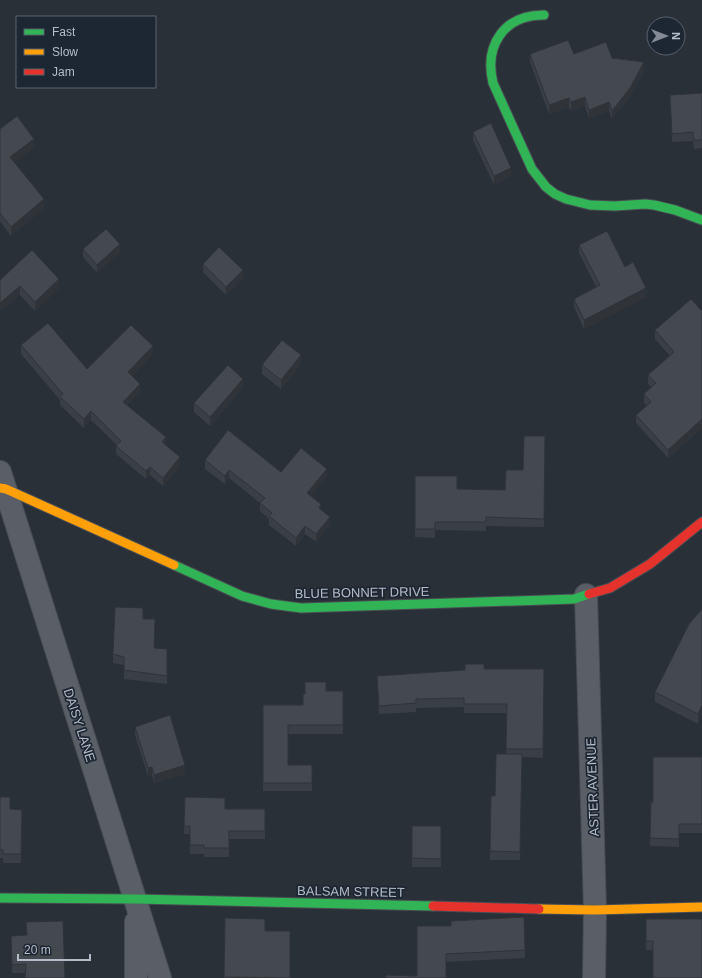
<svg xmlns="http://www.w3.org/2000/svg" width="702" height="978" font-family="Arial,sans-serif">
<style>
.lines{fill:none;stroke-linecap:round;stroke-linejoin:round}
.street-casing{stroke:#484c53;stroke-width:24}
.fast-casing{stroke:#484c53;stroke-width:11}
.slow-casing{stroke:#484c53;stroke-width:11}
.jam-casing{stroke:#484c53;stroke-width:11}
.street{stroke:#5a5e66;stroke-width:22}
.fast{stroke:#30b455;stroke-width:9}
.slow{stroke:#ff9f0a;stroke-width:9}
.jam{stroke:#e5322d;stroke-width:9}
.wall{fill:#3a3f45}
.shaded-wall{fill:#303338}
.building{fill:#444950;stroke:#303338}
.labels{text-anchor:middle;stroke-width:3.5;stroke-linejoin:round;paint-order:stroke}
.street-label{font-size:13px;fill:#b4bcc9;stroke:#1d2633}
</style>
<rect width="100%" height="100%" fill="#2a3038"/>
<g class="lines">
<g class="street-casing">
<g id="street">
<polyline points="0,472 160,978"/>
<polyline points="586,595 595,910 594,978"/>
<polyline points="136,922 136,978"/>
</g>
</g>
<g class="fast-casing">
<g id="fast">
<path d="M544,15C504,15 484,45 493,83L532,169L546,187L555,194L566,199L590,205L615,206L645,204L654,205L675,210L702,220"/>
<polyline points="174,565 242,596 271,604 301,608 574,599 589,594"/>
<polyline points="0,898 136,899 433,906"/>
</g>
</g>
<g class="slow-casing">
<g id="slow">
<polyline points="0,488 6,489 174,565"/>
<polyline points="539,909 595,910 702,907"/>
</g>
</g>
<g class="jam-casing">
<g id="jam">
<polyline points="589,594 610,588 650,564 702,522"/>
<polyline points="433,906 539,909"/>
</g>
</g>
<use href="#street" class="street"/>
<use href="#fast" class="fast"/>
<use href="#slow" class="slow"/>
<use href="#jam" class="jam"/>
</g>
<g class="wall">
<polygon points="530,54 574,54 612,58 644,71 630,96 612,119 609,111 589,118 585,106 571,111 569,107 549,114 530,62"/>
<polygon points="702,93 702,148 694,149 693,141 672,142 670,95"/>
<polygon points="0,129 34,148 14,162 44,208 11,236 0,221"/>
<polygon points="473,132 511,176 494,185 473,140"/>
<polygon points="579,245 625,267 646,297 584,329 574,307 574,299 596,287 579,253"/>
<polygon points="83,249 120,252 97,273 83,257"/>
<polygon points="203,264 243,279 226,295 203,272"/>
<polygon points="0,280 59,288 35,311 20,295 0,311"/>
<polygon points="702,311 702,428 668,458 636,423 636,415 647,406 644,403 644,394 651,387 648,384 648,375 670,356 655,339 655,330"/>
<polygon points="21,345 87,369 153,354 132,376 140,392 127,405 166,446 180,466 163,486 150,475 146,479 116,454 116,446 117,445 91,420 84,428 60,405 60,400 21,354"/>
<polygon points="301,364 281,389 262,374 262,365"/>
<polygon points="243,387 210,426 194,412 194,403"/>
<polygon points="545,436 544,527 486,526 486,531 435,530 435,538 415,537 415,476 457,489 505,490 523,470"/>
<polygon points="205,460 281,472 327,477 311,496 321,510 330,525 316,542 305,534 296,546 269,525 269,519 260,511 260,503 229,478 225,484 205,469"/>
<polygon points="702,609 698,724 655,702 655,692"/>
<polygon points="143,619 155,628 154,648 167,649 167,684 124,679 124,665 113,663 113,654"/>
<polygon points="484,669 544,669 543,758 522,757 520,860 490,860 491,796 495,796 506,754 506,713 464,713 464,707 416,708 416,712 379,714 377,676"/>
<polygon points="326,691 343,691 343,734 288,734 288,765 312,765 312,791 263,791 263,705 303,705 305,694"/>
<polygon points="135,727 185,774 154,783 152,775 148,776 135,735"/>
<polygon points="702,757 702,833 679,833 679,847 650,846 650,838 653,802"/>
<polygon points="0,797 10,809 22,810 21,863 3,863 3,858 0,858"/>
<polygon points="185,797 225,809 265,809 265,839 229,839 229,857 204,857 204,854 190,854 190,834 184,834"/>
<rect x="412" y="826" width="29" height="41"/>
<polygon points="225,918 265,931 290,978 224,978"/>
<polygon points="646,919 702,919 653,950 646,950"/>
<polygon points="63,921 26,973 12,973 11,936 27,935 26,922"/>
<polygon points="417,926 525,950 525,958 446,962 417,976"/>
</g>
<g class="shaded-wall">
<polygon points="644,62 644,71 630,96 612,119 612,111"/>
<polygon points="585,97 585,106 571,111 571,102"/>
<polygon points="569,98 569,107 549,114 549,105"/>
<polygon points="609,102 609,111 589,118 589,110"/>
<polygon points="34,139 34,148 10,166 10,157"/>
<polygon points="511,168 511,176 494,185 494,176"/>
<polygon points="44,199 44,208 11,236 11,227"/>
<polygon points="120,244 120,252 97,273 97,265"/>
<polygon points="243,270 243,279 226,295 226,287"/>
<polygon points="59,279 59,288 35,311 35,302"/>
<polygon points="20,286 20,295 0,311 0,303"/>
<polygon points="646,288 646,297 584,329 584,320"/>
<polygon points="153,346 153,354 128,380 128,372"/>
<polygon points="301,355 301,364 281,389 281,380"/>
<polygon points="243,379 243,387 210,426 210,417"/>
<polygon points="140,384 140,392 123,410 123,402"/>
<polygon points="91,411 91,420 84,428 84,419"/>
<polygon points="702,419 702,428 668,458 668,450"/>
<polygon points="166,437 166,446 162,442"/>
<polygon points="180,457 180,466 163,486 163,478"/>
<polygon points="150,467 150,475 146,479 146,471"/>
<polygon points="327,469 327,477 307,502 307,493"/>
<polygon points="229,470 229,478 225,484 225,476"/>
<polygon points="321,504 321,513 319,508"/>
<polygon points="330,517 330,525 316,542 316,534"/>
<polygon points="305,526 305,534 296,546 296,538"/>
<polygon points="702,705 702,715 698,724 698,714"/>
<polygon points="185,765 185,774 154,783 154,775"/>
<polygon points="152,767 152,775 148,776 148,768"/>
</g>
<g class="building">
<polygon points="568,40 574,54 606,42 612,58 644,62 630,88 612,111 609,102 589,110 585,97 571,102 569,98 549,105 530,54"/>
<polygon points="702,93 702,140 694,140 693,132 672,134 670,95"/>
<polygon points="17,116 34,139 10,157 44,199 11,227 0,213 0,129"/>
<polygon points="491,123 511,168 494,176 473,132"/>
<polygon points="106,229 120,244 97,265 83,249"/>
<polygon points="607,231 625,267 633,262 646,288 584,320 574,299 600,285 579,245"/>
<polygon points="219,247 243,270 226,287 203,264"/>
<polygon points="32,250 59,279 35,302 20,286 0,303 0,280"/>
<polygon points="691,299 702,311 702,419 668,450 636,415 651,402 644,394 656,383 648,375 674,352 655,330"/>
<polygon points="48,323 87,369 131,325 153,346 128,372 140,384 123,402 166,437 162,442 180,457 163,478 150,467 146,471 116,446 121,441 91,411 84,419 60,397 63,394 21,345"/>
<polygon points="282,340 301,355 281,380 262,365"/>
<polygon points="228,365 243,379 210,417 194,403"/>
<polygon points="228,430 281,472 301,448 327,469 307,493 321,504 319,508 330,517 316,534 305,526 296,538 269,516 272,513 260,503 265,498 229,470 225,476 205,460"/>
<polygon points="524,436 545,436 544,519 486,517 486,522 435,522 435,529 415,529 415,476 457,476 457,489 505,490 506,470 523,470"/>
<polygon points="115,607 143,608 143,619 155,619 154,648 167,649 167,676 124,670 124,657 113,654"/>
<polygon points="702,609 702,705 698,714 655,692 689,624"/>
<polygon points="465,664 484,664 484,669 544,669 543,749 506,749 507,704 464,704 464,698 416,699 416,703 379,706 377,676 465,670"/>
<polygon points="305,682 326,682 326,691 343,691 343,725 288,725 288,765 312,765 312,783 263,783 263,705 303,705 303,694 305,694"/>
<polygon points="170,715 185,765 154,775 152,767 148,768 135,727"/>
<polygon points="496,754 522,754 520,852 490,851 491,796 495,796"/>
<polygon points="653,757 702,757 702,824 679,824 679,839 650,838 651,802 653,802"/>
<polygon points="0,797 10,797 10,809 22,810 21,854 3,854 3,850 0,850"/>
<polygon points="185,797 225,798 225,809 265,809 265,831 229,831 229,848 204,848 204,845 190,845 190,826 184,826"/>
<polygon points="412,826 441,826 441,859 412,858"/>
<polygon points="524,917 525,950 446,954 446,978 386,978 386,975 417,976 417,926 451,926 451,921"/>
<polygon points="225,918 265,919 265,931 290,931 290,978 224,977"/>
<polygon points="646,919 702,919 702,978 653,978 653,941 646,941"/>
<polygon points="63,921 65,978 25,978 26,964 12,965 11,936 27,935 26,922"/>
</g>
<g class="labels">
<g class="street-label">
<text transform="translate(362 592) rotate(-1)" y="5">BLUE BONNET DRIVE</text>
<text transform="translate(80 725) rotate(72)" y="5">DAISY LANE</text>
<text transform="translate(592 787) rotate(-92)" y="5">ASTER AVENUE</text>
<text transform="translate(351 891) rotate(1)" y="5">BALSAM STREET</text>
</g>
</g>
<rect x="16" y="16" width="140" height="72" fill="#1d2633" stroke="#59626f"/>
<rect x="24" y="29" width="20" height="6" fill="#30b455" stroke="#59626f"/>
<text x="52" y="36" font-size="12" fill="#b4bcc9">Fast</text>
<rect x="24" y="49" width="20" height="6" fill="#ff9f0a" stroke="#59626f"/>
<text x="52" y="56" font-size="12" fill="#b4bcc9">Slow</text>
<rect x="24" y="69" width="20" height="6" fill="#e5322d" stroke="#59626f"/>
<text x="52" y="76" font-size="12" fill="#b4bcc9">Jam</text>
<g transform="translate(666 36) rotate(90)"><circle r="19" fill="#1d2633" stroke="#59626f"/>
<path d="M0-3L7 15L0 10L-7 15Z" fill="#848b96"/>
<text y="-6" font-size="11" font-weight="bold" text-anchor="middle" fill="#b4bcc9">N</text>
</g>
<path d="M18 954v6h72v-6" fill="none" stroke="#b4bcc9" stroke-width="2"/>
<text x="24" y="954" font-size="12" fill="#b4bcc9" stroke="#1d2633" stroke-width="3" paint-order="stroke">20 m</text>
</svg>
